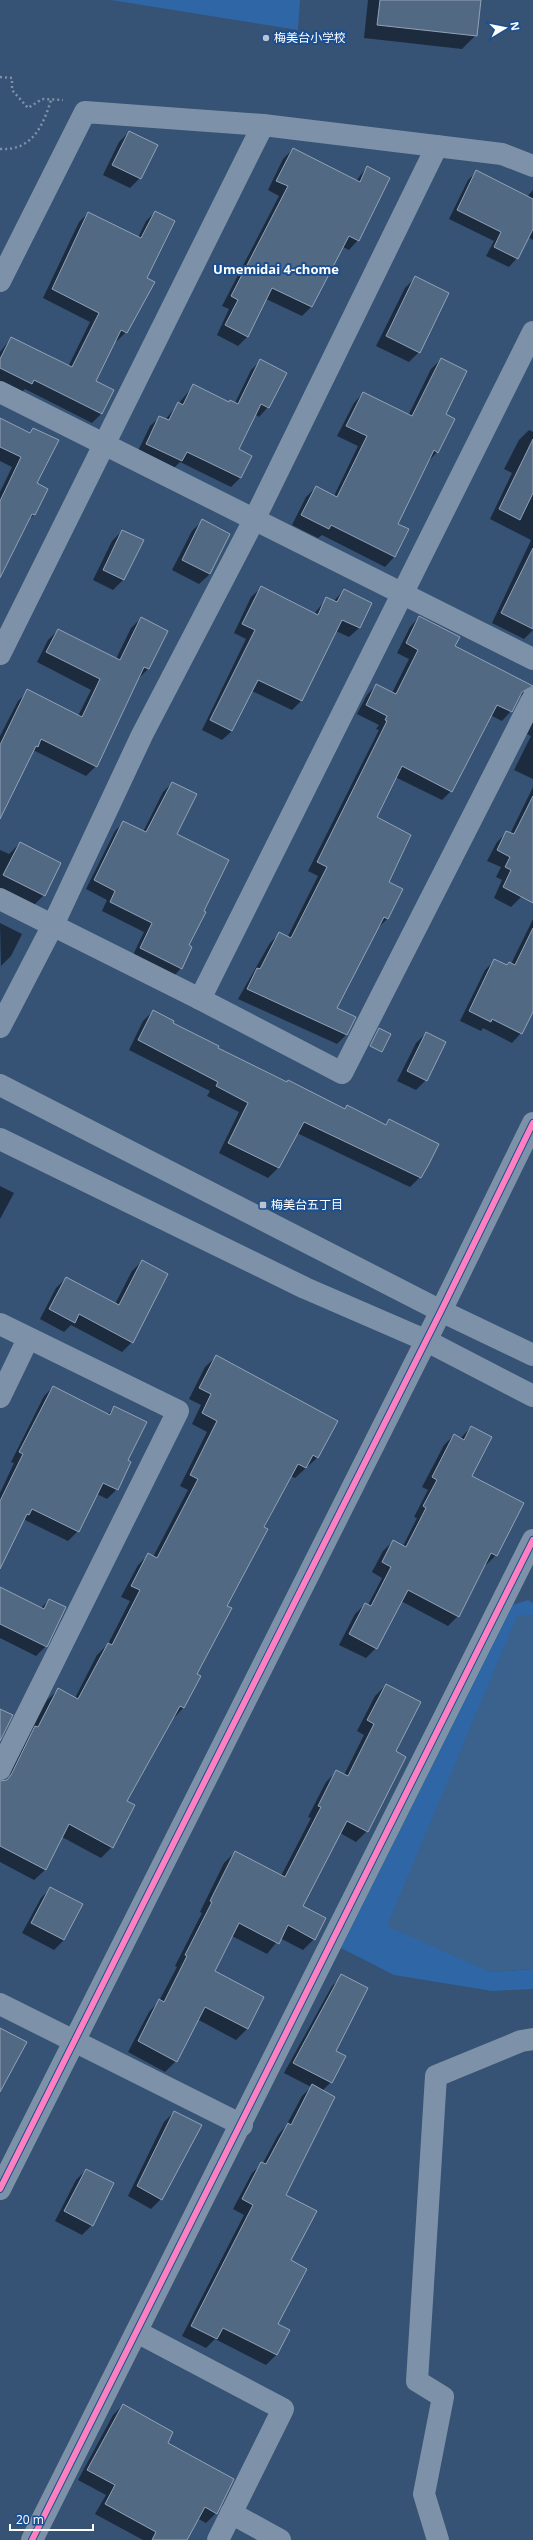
<svg xmlns="http://www.w3.org/2000/svg" width="533" height="2540" font-family="'Open Sans','Noto Sans JP',sans-serif">
<style>
.green{fill:#2f66a5}
.water{fill:#3b618d}
.shadow{fill:#0007}
.building{fill:#526984;stroke:#92a2b6}
.lines{fill:none;stroke-linecap:round;stroke-linejoin:round}
.path{stroke:#7d92a8;stroke-width:2.5;stroke-dasharray:2 3;stroke-linecap:butt}
.minor{stroke:#7d92a8;stroke-width:22}
.cycleway-casing{stroke:#1b4f8f;stroke-width:8}
.cycleway{stroke:#ff80c0;stroke-width:6}
.poi-dot{fill:#b9c2ce;stroke:#1b4f8f;stroke-width:1.5}
.labels{text-anchor:middle;stroke-width:4;stroke-linejoin:round;paint-order:stroke}
.poi-label{font-size:12px;fill:#fff;stroke:#1b4f8f;text-anchor:start}
.neighbourhood-label{font-size:13px;font-weight:bold;fill:#fff;stroke:#1b4f8f}
</style>
<rect width="100%" height="100%" fill="#365274"/>
<g class="green">
<polygon points="111,0 300,0 298,30"/>
<polygon points="528,1600 533,1603 533,1616 531,1615 490,1972 533,1969 533,1989 492,1991 394,1975 341,1948 513,1605"/>
</g>
<polygon class="water" points="531,1615 533,1616 533,1969 490,1972 387,1926 517,1616"/>
<g class="shadow">
<polygon points="368,0 480,0 476,35 462,49 364,38"/>
<polygon points="129,132 140,178 130,188 103,175 119,142"/>
<polygon points="293,149 356,181 367,167 358,240 349,250 343,247 311,307 302,316 266,299 248,336 238,346 217,335 229,309 222,306 279,196 268,190 283,159"/>
<polygon points="477,171 527,197 533,190 533,240 528,237 517,258 509,267 486,256 494,241 449,219 468,180"/>
<polygon points="155,212 146,278 126,332 117,341 115,340 95,382 112,390 101,414 92,423 25,389 22,392 0,381 0,352 11,338 68,367 90,322 43,298 79,222 88,213 138,238 146,221"/>
<polygon points="415,278 419,352 409,362 376,346 405,288"/>
<polygon points="441,359 445,415 437,452 428,462 397,524 408,530 394,557 385,567 322,535 318,538 292,525 306,497 316,487 334,496 358,446 337,436 354,403 363,393 408,416 431,369"/>
<polygon points="260,361 268,407 259,417 255,414 238,450 251,456 240,478 231,487 180,462 172,470 137,453 150,426 160,417 165,420 193,386 228,403 235,403 251,370"/>
<polygon points="0,419 29,434 33,429 36,484 34,515 26,522 0,579 0,492 12,467 0,461"/>
<polygon points="529,430 533,432 533,630 524,639 492,623 531,540 490,519 512,473 504,469 519,440"/>
<polygon points="202,521 210,574 199,584 172,570 192,531"/>
<polygon points="122,531 142,540 123,580 113,590 93,580 112,541"/>
<polygon points="261,588 314,614 327,598 333,602 344,590 371,604 359,628 349,637 336,631 301,701 292,710 252,691 232,731 222,740 202,730 246,639 234,633 251,597"/>
<polygon points="419,617 454,647 533,686 524,695 519,696 511,711 502,721 490,715 451,791 442,800 395,777 375,818 387,882 388,918 378,928 336,1008 355,1018 346,1035 337,1044 238,999 270,943 279,934 287,938 318,876 308,871 379,730 376,729 379,725 357,714 367,695 376,685 392,693 409,659 397,653 410,627"/>
<polygon points="141,618 167,631 148,669 138,679 96,766 86,776 33,750 0,797 0,736 18,701 28,691 78,716 91,690 37,662 48,640 58,630 116,659 131,628"/>
<polygon points="533,717 533,779 514,770 531,736 525,733"/>
<polygon points="172,783 176,835 228,860 188,946 181,968 173,977 132,957 144,932 102,911 107,900 86,889 115,831 123,823 143,832 163,792"/>
<polygon points="533,787 533,872 521,897 511,907 494,898 502,880 496,877 501,867 487,861 497,842 507,832 510,834"/>
<polygon points="20,843 44,895 34,905 0,888 0,850 9,854"/>
<polygon points="533,919 533,1010 521,1033 512,1043 483,1028 481,1031 460,1021 485,970 495,960 506,966 511,964"/>
<polygon points="0,923 22,934 11,956 1,966"/>
<polygon points="153,1011 216,1048 344,1109 347,1106 385,1125 389,1120 420,1177 410,1187 297,1133 278,1168 268,1178 219,1153 239,1112 207,1096 210,1091 129,1050 143,1021"/>
<polygon points="426,1033 426,1080 416,1090 397,1081 416,1043"/>
<polygon points="0,1186 14,1193 0,1219"/>
<polygon points="142,1261 132,1342 122,1352 71,1325 64,1332 40,1319 56,1288 66,1278 115,1304 132,1271"/>
<polygon points="216,1357 318,1457 295,1478 290,1476 226,1606 196,1674 200,1676 183,1708 173,1719 126,1801 112,1847 101,1858 62,1837 45,1870 34,1880 0,1862 0,1810 18,1777 10,1774 12,1770 9,1769 47,1700 58,1690 75,1698 97,1655 108,1644 130,1601 121,1597 138,1565 149,1554 153,1557 188,1490 180,1486 207,1432 192,1424 201,1405 189,1399 205,1367"/>
<polygon points="53,1387 107,1415 115,1407 127,1461 117,1489 107,1499 97,1494 78,1531 68,1541 23,1519 0,1568 0,1493 14,1463 11,1462 44,1396"/>
<polygon points="471,1427 470,1476 496,1555 486,1565 484,1564 458,1616 448,1626 401,1601 376,1648 366,1658 339,1645 355,1614 365,1604 368,1605 382,1578 372,1572 383,1551 393,1541 403,1546 417,1518 414,1517 428,1490 422,1487 444,1445 454,1435 460,1439"/>
<polygon points="0,1588 41,1608 49,1600 65,1608 46,1646 36,1656 0,1638"/>
<polygon points="386,1685 394,1752 367,1831 356,1842 340,1833 302,1907 314,1939 303,1950 280,1938 267,1954 232,1936 213,1971 263,1997 247,2029 236,2040 197,2019 176,2061 165,2072 128,2052 149,2012 159,2001 177,1967 175,1966 202,1913 200,1912 224,1863 235,1852 281,1876 311,1818 308,1817 326,1782 336,1772 344,1775 364,1735 357,1731 375,1696"/>
<polygon points="51,1888 64,1940 54,1950 22,1933 41,1898"/>
<polygon points="342,1976 331,2082 322,2091 284,2195 290,2261 277,2324 289,2330 276,2355 266,2365 215,2339 206,2348 182,2336 244,2215 233,2209 252,2173 263,2163 278,2135 286,2126 302,2096 311,2087 284,2073 332,1986"/>
<polygon points="174,2112 161,2199 151,2209 128,2196 164,2122"/>
<polygon points="86,2170 92,2225 82,2235 55,2221 76,2180"/>
<polygon points="123,2405 166,2443 216,2513 206,2523 197,2518 186,2540 143,2540 95,2514 106,2495 78,2480 113,2415"/>
</g>
<g class="building">
<polygon points="380,0 481,0 477,36 377,25"/>
<polygon points="129,131 158,145 141,179 112,165"/>
<polygon points="293,148 360,182 367,166 390,178 359,241 349,236 312,307 272,288 248,337 225,325 238,300 231,296 288,186 276,181"/>
<polygon points="476,170 533,199 533,229 518,259 494,247 501,232 457,210"/>
<polygon points="155,211 175,221 147,278 155,282 127,333 121,330 96,381 114,390 102,414 34,380 32,384 0,368 0,359 11,337 72,367 99,313 52,289 88,212 141,238"/>
<polygon points="415,276 449,293 420,353 386,336"/>
<polygon points="441,358 467,371 446,414 455,419 438,453 434,450 398,524 409,529 395,557 331,525 329,529 301,515 316,486 337,497 367,436 346,426 363,392 412,416"/>
<polygon points="260,359 287,373 269,408 261,404 239,449 252,456 241,478 187,452 182,461 146,444 159,416 169,420 178,402 183,405 193,384 229,402 230,400 238,404"/>
<polygon points="0,418 30,433 33,428 59,440 37,483 48,489 35,515 32,514 0,578 0,501 21,457 0,447"/>
<polygon points="533,439 533,493 520,520 499,509"/>
<polygon points="202,519 230,534 210,574 182,560"/>
<polygon points="122,530 144,540 124,580 103,570"/>
<polygon points="533,548 533,629 501,613"/>
<polygon points="261,586 318,615 326,597 337,602 344,589 372,603 360,628 342,620 302,701 258,680 232,731 210,720 255,630 242,624"/>
<polygon points="419,616 460,637 455,646 533,686 522,692 512,712 497,705 452,792 402,766 377,817 411,835 389,882 403,889 388,919 384,917 337,1008 356,1017 347,1035 247,989 257,968 260,969 279,932 291,938 327,867 317,862 387,721 385,720 387,716 366,705 376,684 396,694 418,650 406,643"/>
<polygon points="141,617 168,631 149,669 144,667 97,767 41,739 38,747 36,746 0,819 0,745 27,689 82,717 100,679 46,652 58,629 120,660"/>
<polygon points="172,782 197,794 177,834 229,860 204,911 206,912 189,945 192,947 182,969 140,948 152,923 110,902 115,891 94,880 123,821 146,832"/>
<polygon points="533,796 533,903 503,887 511,870 505,867 510,857 497,850 506,831 514,834"/>
<polygon points="20,842 61,863 45,896 3,875"/>
<polygon points="533,928 533,1012 522,1034 492,1019 491,1022 469,1011 494,959 507,965 509,962 515,965"/>
<polygon points="153,1010 174,1021 173,1023 219,1046 218,1048 287,1082 288,1080 345,1109 347,1105 386,1125 389,1119 439,1144 429,1164 421,1178 304,1122 279,1168 228,1143 248,1103 216,1086 218,1082 138,1040"/>
<polygon points="379,1028 391,1034 382,1052 370,1046"/>
<polygon points="426,1032 446,1042 427,1081 407,1071"/>
<polygon points="142,1260 168,1274 133,1343 79,1314 75,1323 49,1309 66,1277 119,1305"/>
<polygon points="216,1355 338,1421 318,1458 313,1455 306,1468 298,1464 264,1527 268,1529 227,1606 232,1608 197,1674 201,1676 184,1708 180,1706 127,1801 135,1805 113,1848 69,1824 46,1870 0,1846 0,1781 7,1780 11,1775 35,1726 38,1727 58,1688 78,1699 108,1643 112,1645 140,1590 131,1586 148,1553 157,1558 198,1479 190,1475 217,1421 202,1413 211,1394 199,1388"/>
<polygon points="53,1386 110,1415 114,1406 147,1422 128,1460 131,1462 118,1490 103,1483 79,1532 32,1509 29,1515 27,1514 0,1569 0,1501 23,1454 19,1452"/>
<polygon points="471,1426 492,1437 472,1476 524,1503 497,1556 491,1553 459,1617 408,1590 377,1649 349,1634 365,1603 371,1606 391,1567 382,1562 393,1540 406,1547 426,1508 423,1506 437,1480 432,1477 454,1434 464,1440"/>
<polygon points="0,1587 44,1609 49,1599 66,1607 47,1647 0,1624"/>
<polygon points="386,1684 421,1702 396,1751 406,1757 368,1832 347,1821 303,1906 326,1918 315,1940 288,1925 279,1944 239,1923 215,1971 264,1997 248,2029 205,2007 177,2062 138,2041 159,1999 164,2002 187,1956 185,1955 212,1902 210,1901 235,1851 285,1877 321,1807 318,1806 336,1770 348,1776 374,1724 367,1720"/>
<polygon points="0,1709 13,1715 0,1741"/>
<polygon points="50,1887 83,1904 64,1940 31,1923"/>
<polygon points="341,1974 368,1988 336,2051 346,2056 332,2083 293,2063"/>
<polygon points="0,2028 27,2042 0,2092"/>
<polygon points="312,2084 335,2097 286,2195 317,2211 291,2260 307,2269 278,2324 290,2330 277,2355 223,2328 217,2339 191,2326 253,2205 242,2199 261,2162 266,2164 288,2123 291,2125"/>
<polygon points="174,2111 202,2125 162,2200 137,2186"/>
<polygon points="86,2169 114,2183 93,2226 64,2211"/>
<polygon points="123,2404 173,2432 168,2443 234,2479 217,2514 205,2507 187,2540 152,2540 156,2532 105,2504 115,2485 87,2470"/>
</g>
<g class="lines">
<g class="path">
<polyline points="0,77 12,78 12,90 28,108 42,99 63,100"/>
<path d="M0,149C32,151 43,126 51,100"/>
</g>
<g class="minor">
<polyline points="0,281 85,112 263,125 502,154 533,166"/>
<polyline points="0,392 533,659"/>
<polyline points="0,654 263,125"/>
<polyline points="0,899 200,999 342,1073 533,698"/>
<polyline points="200,999 533,332"/>
<polyline points="0,1027 53,925 142,735 254,520 437,146"/>
<polyline points="0,1085 441,1311 533,1355"/>
<polyline points="0,1139 305,1288 425,1340 533,1396"/>
<polyline points="0,1324 178,1411 0,1769"/>
<polyline points="0,1397 28,1339"/>
<polyline points="0,2004 242,2125"/>
<polyline points="0,2189 441,1311 533,1123"/>
<polyline points="137,2332 283,2409 218,2540"/>
<polyline points="231,2513 280,2540"/>
<polyline points="32,2540 533,1540"/>
<polyline points="438,2540 424,2494 443,2397 417,2381 436,2076 521,2041 533,2039"/>
</g>
<g class="cycleway-casing">
<g id="cycleway">
<polyline points="0,2189 441,1311 533,1123"/>
<polyline points="32,2540 533,1540"/>
</g>
</g>
<use href="#cycleway" class="cycleway"/>
</g>
<g class="poi-dot">
<circle cx="266" cy="38" r="4"/>
<rect x="259" y="1201" width="8" height="8" rx="2"/>
</g>
<g class="labels">
<g class="poi-label">
<text x="274" y="42">梅美台小学校</text>
<text x="271" y="1209">梅美台五丁目</text>
</g>
<g class="neighbourhood-label">
<text x="276" y="274">Umemidai 4-chome</text>
</g>
</g>
<g transform="translate(505 28) rotate(80)" stroke="#1b4f8f" stroke-width="3" paint-order="stroke">
<path d="M0-3L7 15L0 10L-7 15Z" fill="#ffffff"/>
<text y="-6" font-size="11" font-weight="bold" text-anchor="middle" fill="#ffffff">N</text>
</g>
<path d="M10 2524v6h83v-6" fill="none" stroke="#ffffff" stroke-width="2"/>
<text x="16" y="2524" font-size="12" fill="#ffffff" stroke="#1b4f8f" stroke-width="3" paint-order="stroke">20 m</text>
</svg>
